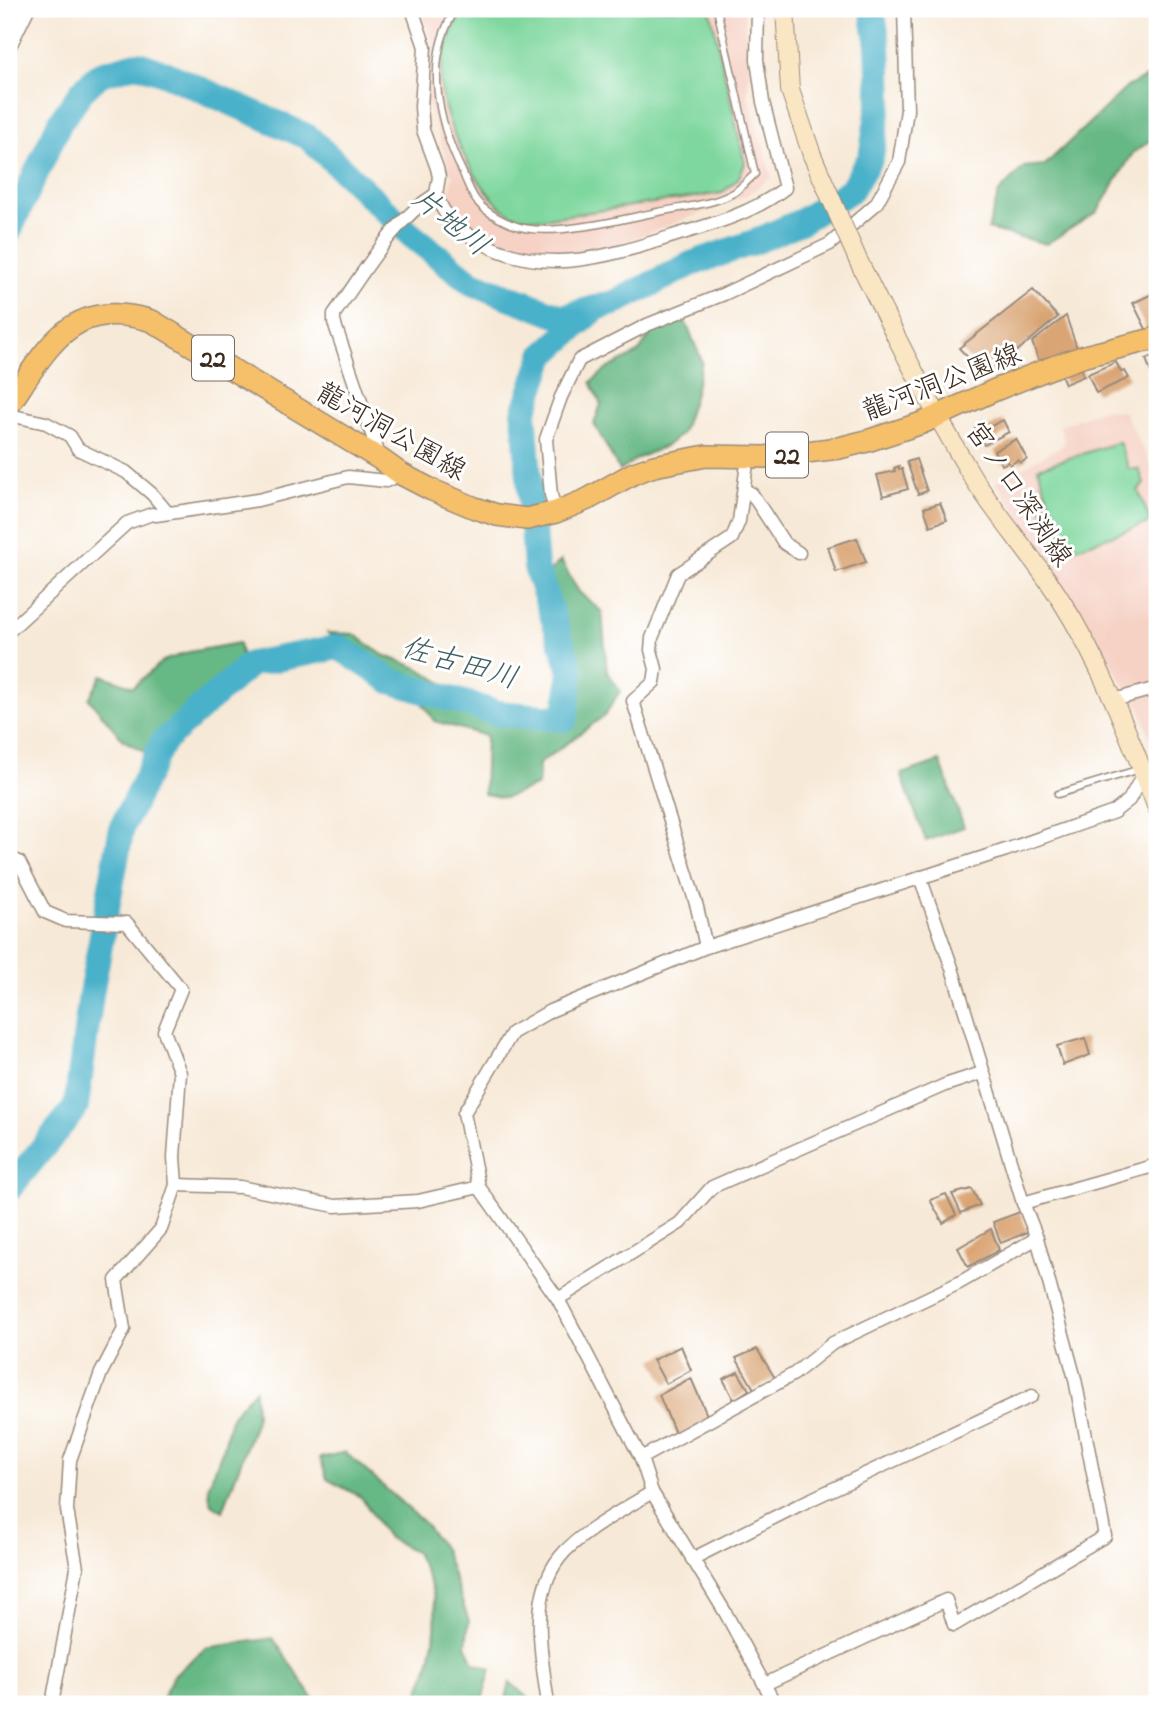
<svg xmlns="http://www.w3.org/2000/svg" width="1166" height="1713" font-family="'Indie Flower','Klee One',sans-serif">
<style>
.built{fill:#f6d2c5}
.green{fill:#7ed79d;stroke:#5c805e;stroke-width:2}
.forest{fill:#66b884;stroke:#507151;stroke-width:2}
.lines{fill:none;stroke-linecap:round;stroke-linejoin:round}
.river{stroke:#4ab1c9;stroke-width:26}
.building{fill:#daa574}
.lane-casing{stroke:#998a7a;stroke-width:9}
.street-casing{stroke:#998a7a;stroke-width:15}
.secondary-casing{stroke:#998a7a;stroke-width:20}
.primary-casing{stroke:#998a7a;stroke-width:24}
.lane{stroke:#fff;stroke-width:6}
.street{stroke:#fff;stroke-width:12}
.secondary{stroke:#fbe6c4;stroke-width:18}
.primary{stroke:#f6c06b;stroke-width:21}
.secondary-bridge-casing{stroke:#998a7a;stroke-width:20;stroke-linecap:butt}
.secondary-bridge{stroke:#fbe6c4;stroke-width:18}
.labels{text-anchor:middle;stroke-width:6;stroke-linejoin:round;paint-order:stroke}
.shield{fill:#fff;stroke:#766a62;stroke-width:2}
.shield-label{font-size:26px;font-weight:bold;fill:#3b2a1e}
.street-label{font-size:28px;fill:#3b2a1e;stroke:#fff}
.water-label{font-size:30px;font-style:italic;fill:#416062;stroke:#fff}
</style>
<rect width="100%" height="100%" fill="#fff"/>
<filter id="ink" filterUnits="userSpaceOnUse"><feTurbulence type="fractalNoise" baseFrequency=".0143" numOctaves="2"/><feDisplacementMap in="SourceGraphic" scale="14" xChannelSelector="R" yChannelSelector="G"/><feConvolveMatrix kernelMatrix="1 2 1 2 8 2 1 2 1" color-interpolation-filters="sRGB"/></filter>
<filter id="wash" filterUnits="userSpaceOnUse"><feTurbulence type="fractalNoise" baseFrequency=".00686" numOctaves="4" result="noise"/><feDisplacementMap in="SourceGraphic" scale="28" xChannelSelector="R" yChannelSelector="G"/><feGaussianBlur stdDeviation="1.57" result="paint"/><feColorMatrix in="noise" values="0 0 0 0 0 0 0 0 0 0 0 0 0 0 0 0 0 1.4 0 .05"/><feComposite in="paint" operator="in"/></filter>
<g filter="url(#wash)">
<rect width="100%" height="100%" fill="#f7e9d7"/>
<g class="built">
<polygon points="421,9 744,9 749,68 748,96 772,177 747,195 610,248 568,257 522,247 477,233 461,222 452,210 449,198 452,176 425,94 434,46"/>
<polygon points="1104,409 1124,412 1157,477 1157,757 1141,712 996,482 1065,444 1060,426"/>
</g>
<g class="green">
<path d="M463,9H710L745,164L738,179L722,193L541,219C532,218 517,218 509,213C477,192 437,114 441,75C443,50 451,30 463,9Z"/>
<polygon points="1119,442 1129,469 1139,469 1144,484 1138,490 1151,522 1065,552 1053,519 1046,521 1041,506 1049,501 1038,468"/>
</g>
<g class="forest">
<polygon points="1157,71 1157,136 1133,153 1097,212 1046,244 988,229 999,192 1024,167 1045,165 1127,87"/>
<polygon points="664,314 686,323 702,361 694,397 682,433 666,446 638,458 620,471 594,424 601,404 591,382 608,368 638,353"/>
<path d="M561,561L579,592L602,612L607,672L620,691L605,715L539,764L538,785L505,798L484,794L486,736L434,721C411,678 367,661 328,633L354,634L383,655L418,668L473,702L512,712L543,717L567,709C573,667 568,624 544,587L549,571Z"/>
<polygon points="239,643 242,658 226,684 188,710 145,752 123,740 89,699 102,675 133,687 163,661 189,652"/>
<polygon points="940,761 964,827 926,841 901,774"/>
<polygon points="255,1390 256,1420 223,1511 211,1504 208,1487 223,1449 232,1415"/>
<path d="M345,1452L423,1522L444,1549L469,1621L466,1645L474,1663L491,1669L481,1704H414C429,1671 440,1635 434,1598C432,1583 422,1566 416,1552L388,1538L361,1497L327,1479L320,1458Z"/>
<polygon points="273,1638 317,1704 159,1704 174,1675 206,1648"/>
<polygon points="510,1682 534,1704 505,1704"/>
</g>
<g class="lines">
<g class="river">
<polyline points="9,231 60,122 82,91 100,74 137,64 162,72 308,137 411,235 472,283 562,317 614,303 691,264 757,241 802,221 851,190 871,157 880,100 878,45 872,9"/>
<polyline points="9,1189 76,1107 91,994 122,827 163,742 250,664 339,647 391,681 497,713 565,719 571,671 536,567 524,413 544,355 596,308"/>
</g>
</g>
<g id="blocks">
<g class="building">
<polygon points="1033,290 1058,317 986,377 959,348"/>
<polygon points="1154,293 1157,300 1157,326 1147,331 1133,303"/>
<polygon points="1066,316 1079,354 1041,367 1032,342"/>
<polygon points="1157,355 1157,379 1154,380 1146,359"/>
<polygon points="1116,362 1121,372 1125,371 1129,378 1096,393 1088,374"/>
<polygon points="1079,364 1084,376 1065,384 1060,372"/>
<polygon points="1003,420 1009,432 984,445 975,429 982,426 985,429"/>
<polygon points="1016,439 1027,459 1021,463 1018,460 1010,465 1008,462 1002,465 994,451"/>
<polygon points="916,459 927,491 918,494 907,462"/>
<polygon points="899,466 899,469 902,469 908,489 883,496 877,475 895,471 894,468"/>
<polygon points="940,503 947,520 930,526 924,508"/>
<polygon points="857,538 866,562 836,572 828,547"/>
<polygon points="1085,1038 1090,1055 1063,1065 1057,1046"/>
<polygon points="972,1189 980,1205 961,1213 952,1194"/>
<polygon points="946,1194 956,1215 943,1223 930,1200"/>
<polygon points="1020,1212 1028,1232 1001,1243 993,1222"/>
<polygon points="991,1229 999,1250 968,1267 958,1248"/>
<polygon points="681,1346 691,1370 666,1384 653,1360"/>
<polygon points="757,1349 775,1378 754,1389 736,1358"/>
<polygon points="738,1372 749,1390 734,1400 723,1379"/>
<polygon points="691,1378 709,1420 677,1438 659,1395"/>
</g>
</g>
</g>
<g filter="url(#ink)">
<use href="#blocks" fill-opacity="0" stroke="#998a7a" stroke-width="2"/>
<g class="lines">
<g class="lane-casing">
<g id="lane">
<path d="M456,9C423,59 438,122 462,171C466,180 470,192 476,200C484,211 499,219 511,224C529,232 559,230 579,227C606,224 632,217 658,212C682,207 714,205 735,192C742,187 748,180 755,174L717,9"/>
<polyline points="1058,794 1140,769"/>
</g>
</g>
<g class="street-casing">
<g id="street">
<polyline points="9,48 28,9"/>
<path d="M436,194C444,217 456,228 477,240C542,278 607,257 673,236C712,224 752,214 785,188L763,102L757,60L758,9"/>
<polyline points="9,415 46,423 70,436 78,449 126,472 152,494 168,513"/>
<path d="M380,458L334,322V314C364,273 392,221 436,194L439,177L437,168L423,130L421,107L425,47L412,9"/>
<polyline points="745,490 752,494 784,543 799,553"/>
<polyline points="556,512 551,495 546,439 561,397 579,360 647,325 724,294 830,244 876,204 899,162 907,110 904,9"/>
<polyline points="9,631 127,523 152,514 156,515 258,500 348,477 386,481 401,474"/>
<polyline points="1114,700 1157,688"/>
<polyline points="9,857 19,862 45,912 66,921 127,923 181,989 164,1031 180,1073 174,1157 176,1185 161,1229 116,1280 124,1329 101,1373 70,1460 67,1510 77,1568 52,1704"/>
<polyline points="706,947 697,907 633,701 654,682 656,669 651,650 652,638 678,574 732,538 739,521 748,457"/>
<polyline points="176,1185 240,1187 335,1206 418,1201 479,1187"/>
<polyline points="1023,1203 1157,1165"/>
<polyline points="558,1299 680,1223 712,1187 945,1085 982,1073"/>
<polyline points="641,1458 794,1374 833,1343 959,1283 1037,1238"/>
<polyline points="692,1559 801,1504 1032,1396"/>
<polyline points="765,1684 946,1600 954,1625 1105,1536 1075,1379 1037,1238 1023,1203 952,968 920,877"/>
<path d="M548,1704C542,1659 528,1597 560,1557C579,1533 625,1509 652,1492"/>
<polyline points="775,1704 725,1612 652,1492 641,1458 558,1299 479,1187 464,1113 512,1033 550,1011 706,947 1006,850 1114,812 1129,800 1140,780 1142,769"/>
</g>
</g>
<g class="secondary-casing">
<g id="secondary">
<polyline points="785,9 790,90 812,155"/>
<path d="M858,260C894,333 930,406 972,476C998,518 1032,555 1059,597C1101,663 1129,735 1157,808"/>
</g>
</g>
<g class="primary-casing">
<path id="primary" d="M9,405C48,347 71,296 152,321L380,459L401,474L432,490L475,508L497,515L527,519L556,512L588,499L634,473L654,466L706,456L765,457L839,448L867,441L922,423L995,390L1053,367L1085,356L1157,338"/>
</g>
<use href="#lane" class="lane"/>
<use href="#street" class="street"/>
<use href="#secondary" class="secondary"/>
<use href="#primary" class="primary"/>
<g class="secondary-bridge-casing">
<polyline id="secondary-bridge" points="812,155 858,260"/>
</g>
<use href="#secondary-bridge" class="secondary-bridge"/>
</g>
</g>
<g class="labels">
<g class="shield">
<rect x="192" y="335.5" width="42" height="45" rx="5"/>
<rect x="766" y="432.5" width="42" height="45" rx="5"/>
</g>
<g class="shield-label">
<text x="213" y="367">22</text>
<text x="787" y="464">22</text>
</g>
<g class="street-label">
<text transform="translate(941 381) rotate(-21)" y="10">龍河洞公園線</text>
<text transform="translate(392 430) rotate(30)" y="10">龍河洞公園線</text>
<text transform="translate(1020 493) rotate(56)" y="10">宮ノ口深渕線</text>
</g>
<g class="water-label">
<text transform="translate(451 221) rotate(39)" y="10">片地川</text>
<text transform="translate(460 662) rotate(16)" y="10">佐古田川</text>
</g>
</g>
<rect width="1166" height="1713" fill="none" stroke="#fff" stroke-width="35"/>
</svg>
